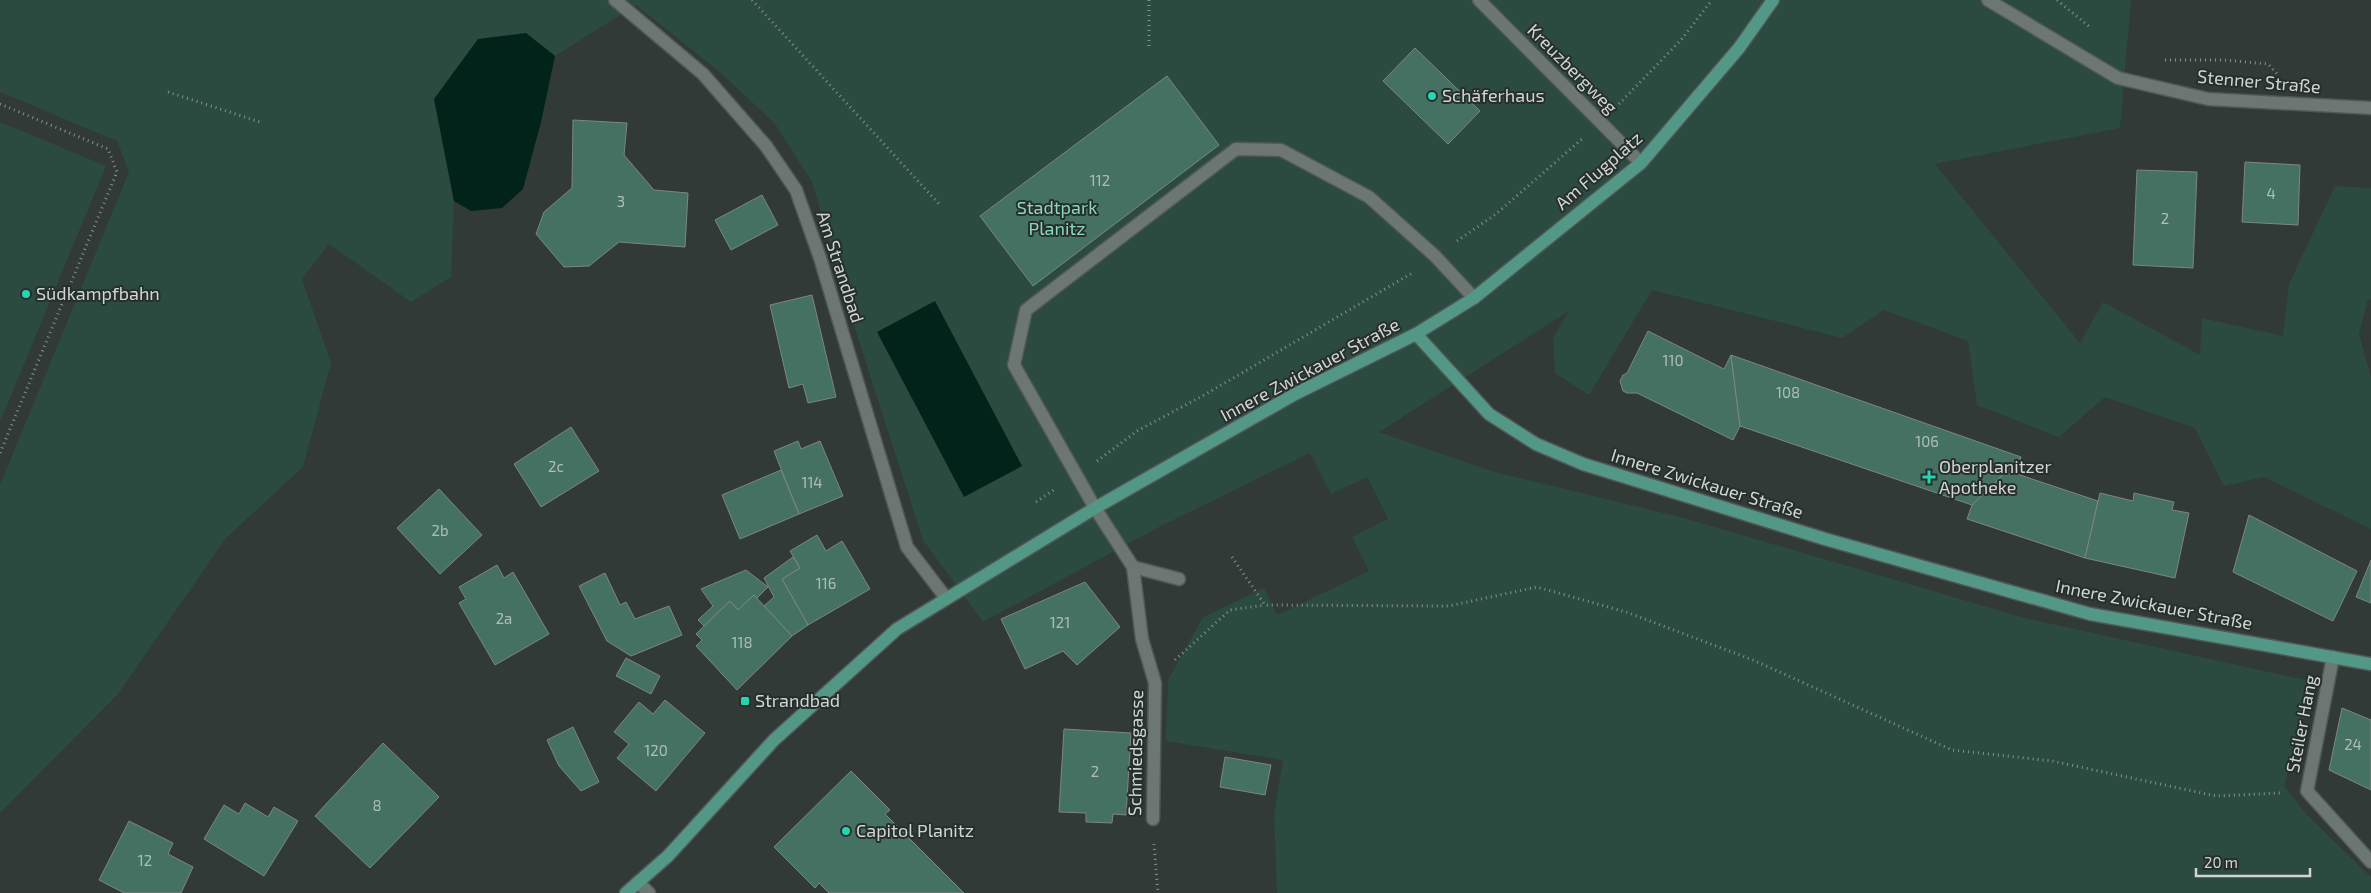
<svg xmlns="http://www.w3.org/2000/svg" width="2371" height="893" font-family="'Exo 2',sans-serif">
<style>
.green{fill:#2b4a40}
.water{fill:#01231a}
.building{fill:#457163;stroke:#7d8683}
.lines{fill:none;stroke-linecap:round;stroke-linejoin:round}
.minor-casing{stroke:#505755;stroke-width:15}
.major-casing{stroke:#505755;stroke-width:15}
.path{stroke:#898f8d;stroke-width:3;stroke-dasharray:1 4;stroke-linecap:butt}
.minor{stroke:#6c7672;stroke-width:12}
.major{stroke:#539886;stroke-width:12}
.poi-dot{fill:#25d5ae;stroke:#272f2d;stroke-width:2}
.labels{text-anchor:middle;stroke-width:4;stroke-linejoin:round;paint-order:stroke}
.number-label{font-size:15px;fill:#aebdb8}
.street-label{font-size:18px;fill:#d1d6d4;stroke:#272f2d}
.poi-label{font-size:18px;fill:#d1d6d4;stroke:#272f2d;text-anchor:start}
.park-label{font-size:18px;fill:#8bd8c0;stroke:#272f2d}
</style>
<rect width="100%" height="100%" fill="#313a37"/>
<g class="green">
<polygon points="0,0 2131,0 2120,128 1935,164 2080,343 2103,302 2200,355 2202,318 2283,336 2289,284 2335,186 2371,188 2371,300 2368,299 2359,334 2371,377 2371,529 2264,477 2224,486 2195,428 2105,397 2059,437 1977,405 1968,341 1884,310 1842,338 1652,290 1589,395 1555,373 1553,338 1569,311 1379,432 1491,471 1684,518 2025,618 2314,682 2284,786 2307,815 2371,877 2371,893 1277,893 1274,814 1283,760 1166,741 1168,680 1203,617 1264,588 1277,615 1369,571 1352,537 1388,519 1367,477 1331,494 1310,453 1159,527 983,622 923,540 850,313 812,182 775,124 721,73 636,5 555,56 526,33 434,99 454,201 451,277 411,302 329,244 302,279 331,363 303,467 226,538 118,694 0,813 0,485 129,172 117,141 0,92"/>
<polygon points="0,122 106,166 0,422"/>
</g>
<g class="water">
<polygon points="526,33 555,56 541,122 523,189 502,208 471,211 454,201 434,99 478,39"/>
<polygon points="935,301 1022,466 964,497 877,332"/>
</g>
<g class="building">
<polygon points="1415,48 1480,111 1448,144 1383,81"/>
<polygon points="1167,76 1219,145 1033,286 980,216"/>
<polygon points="573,120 627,123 624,155 654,190 688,193 685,247 619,242 589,266 564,267 536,234 544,212 572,188"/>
<polygon points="2245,162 2300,165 2298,225 2242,222"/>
<polygon points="2137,170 2197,172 2193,268 2133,265"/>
<polygon points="762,195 778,225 731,250 715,220"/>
<polygon points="812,295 836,397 808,403 803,384 789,388 770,305"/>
<polygon points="1648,331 1724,369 1731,355 1740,426 1733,440 1637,393 1627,393 1623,391 1620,381 1623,375 1627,373"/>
<polygon points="1731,355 2021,457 1972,505 1740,426"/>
<polygon points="571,427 599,471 541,507 514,464"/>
<polygon points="798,441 801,449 820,441 843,496 799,514 774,451"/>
<polygon points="2021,457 2017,474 2098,501 2085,558 1967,519 1972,505"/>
<polygon points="781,470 799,514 740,539 722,495"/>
<polygon points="439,489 482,535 440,574 397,528"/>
<polygon points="2100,493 2133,501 2134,493 2174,502 2172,510 2189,513 2175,578 2085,558"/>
<polygon points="2249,515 2357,571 2333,621 2233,572"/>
<polygon points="817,535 826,551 842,541 870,589 808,625 782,579 800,568 790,551"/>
<polygon points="793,557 800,568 782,579 808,625 792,636 764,606 774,597 764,578"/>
<polygon points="2371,560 2371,603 2356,597"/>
<polygon points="497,565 504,578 513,572 549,634 495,665 459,603 466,599 459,587"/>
<polygon points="746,570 768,587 757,598 754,595 738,610 730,601 704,626 698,620 713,606 701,589"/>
<polygon points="605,573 620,605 626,602 635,619 669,606 682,635 631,656 607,641 579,586"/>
<polygon points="1085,582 1120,627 1077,665 1063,651 1025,669 1001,619"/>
<polygon points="754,595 792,636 737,690 696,646 702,640 696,634 730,601 738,610"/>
<polygon points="626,658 660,676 651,694 616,676"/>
<polygon points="665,700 705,733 656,791 617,758 629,744 614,732 639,702 653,714"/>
<polygon points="2342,708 2371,720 2371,790 2329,770"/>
<polygon points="573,727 599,782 581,791 559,766 547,740"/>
<polygon points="1064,729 1131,733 1126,815 1113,814 1112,823 1086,822 1086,813 1059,812"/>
<polygon points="383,743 439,797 370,868 315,816"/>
<polygon points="1225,757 1271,765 1265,795 1220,787"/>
<polygon points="851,771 890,810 885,814 964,893 829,893 819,883 815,888 774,847"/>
<polygon points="245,803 268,817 274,807 298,821 264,876 204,839 224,805 239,814"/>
<polygon points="129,821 173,843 168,854 193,867 181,893 124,893 99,880"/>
</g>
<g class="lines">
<g class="minor-casing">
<g id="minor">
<polyline points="615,0 703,74 766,146 796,190 820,258 907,547 946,598"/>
<polyline points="1479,0 1641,163"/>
<polyline points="1988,0 2118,78 2208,99 2371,108"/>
<polyline points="1133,567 1179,579"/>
<polyline points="2333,657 2307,791 2371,862"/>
<polyline points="1153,819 1155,683 1142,639 1133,567 1095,508 1014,365 1026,310 1236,149 1281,150 1369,197 1435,256 1474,298"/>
<polyline points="638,882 649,893"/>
</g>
</g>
<g class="major-casing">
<g id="major">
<polyline points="1416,334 1489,414 1536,444 1583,464 1825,539 2090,614 2371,664"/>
<polyline points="626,893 668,856 774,740 897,629 1095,508 1295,394 1416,334 1474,298 1641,163 1739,48 1773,0"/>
</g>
</g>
<g class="path">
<polyline points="752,0 939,204"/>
<polyline points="1149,0 1149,47"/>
<polyline points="2057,0 2091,28"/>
<polyline points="2165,60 2224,60 2268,64 2279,76"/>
<polyline points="168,92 263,123"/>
<polyline points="0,104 108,149 117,172 0,453"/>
<polyline points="1619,104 1681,40 1712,0"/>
<polyline points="1457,241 1496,214 1582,139"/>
<polyline points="1097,461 1137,431 1206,394 1414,272"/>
<polyline points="1036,502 1055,489"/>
<polyline points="1232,557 1265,605 1449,606 1537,587 1626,612 1753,660 1952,750 2052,761 2216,796 2281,793"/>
<polyline points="1175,660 1230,610 1265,605"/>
<polyline points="1154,844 1158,893"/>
</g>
<use href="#minor" class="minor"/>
<use href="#major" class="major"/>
</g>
<g class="poi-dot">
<circle cx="1432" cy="96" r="5"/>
<circle cx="26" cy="294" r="5"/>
<path d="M1926.5 469.5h5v5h5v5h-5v5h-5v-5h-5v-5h5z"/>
<rect x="740" y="696" width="10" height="10" rx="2.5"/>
<circle cx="846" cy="831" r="5"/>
</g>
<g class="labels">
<g class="number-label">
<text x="1100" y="186">112</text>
<text x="2271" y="199">4</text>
<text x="621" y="207">3</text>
<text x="2165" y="224">2</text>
<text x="1673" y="366">110</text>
<text x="1788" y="398">108</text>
<text x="1927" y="447">106</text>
<text x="556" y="472">2c</text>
<text x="812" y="488">114</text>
<text x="440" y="536">2b</text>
<text x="826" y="589">116</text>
<text x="504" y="624">2a</text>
<text x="1060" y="628">121</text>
<text x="742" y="648">118</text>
<text x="2353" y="750">24</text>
<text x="656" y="756">120</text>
<text x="1095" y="777">2</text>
<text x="377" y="811">8</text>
<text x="145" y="866">12</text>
</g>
<g class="street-label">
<text transform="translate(1572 69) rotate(45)" y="6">Kreuzbergweg</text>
<text transform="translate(2259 82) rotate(5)" y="6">Stenner Straße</text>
<text transform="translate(1599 171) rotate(-41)" y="6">Am Flugplatz</text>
<text transform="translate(840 267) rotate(72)" y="6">Am Strandbad</text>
<text transform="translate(1310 370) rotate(-28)" y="6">Innere Zwickauer Straße</text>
<text transform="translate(1707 484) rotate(17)" y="6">Innere Zwickauer Straße</text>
<text transform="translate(2154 605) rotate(11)" y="6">Innere Zwickauer Straße</text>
<text transform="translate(2302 724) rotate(-79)" y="6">Steiler Hang</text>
<text transform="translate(1136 753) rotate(-89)" y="6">Schmiedsgasse</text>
</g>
<g class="poi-label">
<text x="1442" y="102">Schäferhaus</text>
<text x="36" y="300">Südkampfbahn</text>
<text x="1939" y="473">Oberplanitzer<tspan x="1939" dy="21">Apotheke</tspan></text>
<text x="755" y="707">Strandbad</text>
<text x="856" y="837">Capitol Planitz</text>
</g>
<g class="park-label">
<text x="1057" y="214">Stadtpark<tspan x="1057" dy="21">Planitz</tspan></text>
</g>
</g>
<path d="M2196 868v8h114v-8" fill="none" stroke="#d1d6d4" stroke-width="2.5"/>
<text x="2204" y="868" font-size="15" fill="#d1d6d4" stroke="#272f2d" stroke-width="4" paint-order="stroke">20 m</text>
</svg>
